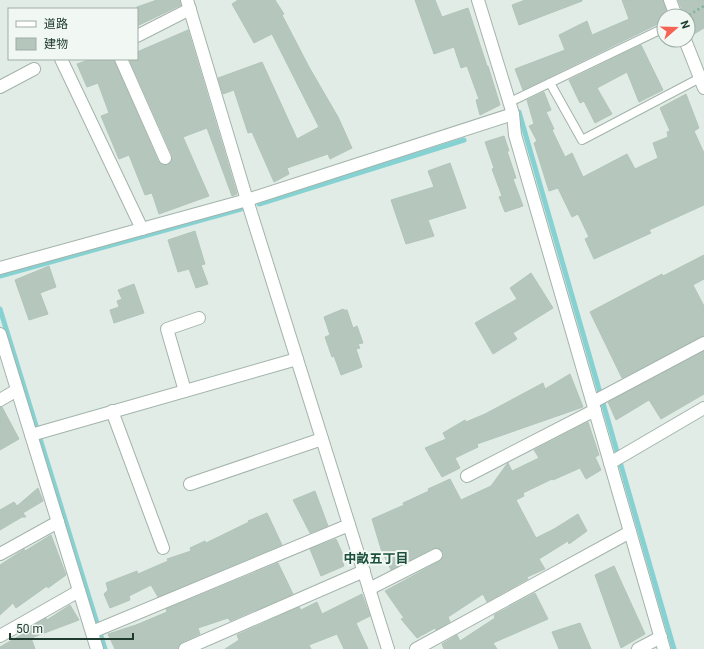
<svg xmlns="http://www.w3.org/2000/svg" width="704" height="649" font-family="Roboto,'Noto Sans JP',sans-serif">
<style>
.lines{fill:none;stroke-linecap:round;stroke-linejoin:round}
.stream{stroke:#86d2d3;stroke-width:5}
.building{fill:#b5c6bd;stroke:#b2c5bb}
.service-casing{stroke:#a3b4ab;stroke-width:10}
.minor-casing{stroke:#a3b4ab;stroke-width:14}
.path{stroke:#7fb09a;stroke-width:2.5;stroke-dasharray:2 3;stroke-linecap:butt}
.service{stroke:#fff;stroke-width:8}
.minor{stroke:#fff;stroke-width:12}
.labels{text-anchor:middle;stroke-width:4;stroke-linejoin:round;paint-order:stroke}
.neighbourhood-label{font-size:13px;font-weight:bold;fill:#1c4f3b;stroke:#f1f8f3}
</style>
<rect width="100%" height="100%" fill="#e0ece5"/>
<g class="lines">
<g class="stream">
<polyline points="519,112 674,649"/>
<polyline points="259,204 464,140"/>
<polyline points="0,276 241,209"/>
<polyline points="0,309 105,649"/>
</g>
</g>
<g class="building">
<polygon points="157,0 180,0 181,5 137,26 137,7"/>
<polygon points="238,0 275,0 284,14 282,15 309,67 338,117 352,148 330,159 328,154 287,168 289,174 274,182 252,132 248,133 234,90 223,94 218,78 262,62 297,139 319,127 272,34 254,43 232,4"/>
<polygon points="415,0 435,0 442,17 468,8 487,66 488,66 500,105 480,115 476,100 479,99 467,66 461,68 454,47 434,54"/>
<polygon points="525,0 582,0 582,1 519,25 512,5"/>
<polygon points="622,0 663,0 668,16 664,16 664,21 523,90 515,69 565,50 559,35 587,21 592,35 629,19"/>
<polygon points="678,0 704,0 704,28 694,34 688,21 688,16 685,16 683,12"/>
<polygon points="188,30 237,194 232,196 207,128 183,137 209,196 159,214 152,193 145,195 129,155 119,159 101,116 109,113 98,83 87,87 77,64 91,59 114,59 158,161 161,164 168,165 171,162 172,155 129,59 137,59 137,52"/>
<polygon points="641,45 663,90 639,102 627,72 597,88 612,114 595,123 584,101 580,103 569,80"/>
<polygon points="544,92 551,110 546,112 554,129 552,130 565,157 572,153 583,177 627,154 635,169 658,158 653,143 668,137 667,132 670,131 660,108 686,94 699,128 694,131 704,153 704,205 649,230 651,233 594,259 585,239 589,237 578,214 572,217 558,188 549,191 534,143 537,141 529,126 534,124 527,100"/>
<polygon points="504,136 509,151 507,151 516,178 513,179 523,206 505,212 499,197 502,196 492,169 494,168 485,142"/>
<polygon points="450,163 466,208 428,220 434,236 406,244 391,200 434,187 428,171"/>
<polygon points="195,231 205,264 201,265 208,284 196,288 189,269 178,272 168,240"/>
<polygon points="704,255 704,279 693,285 704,306 704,336 622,378 590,312 662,274 663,276"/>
<polygon points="49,266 56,287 40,293 48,314 29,320 15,280"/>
<polygon points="531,273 553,308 513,333 517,339 493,354 475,323 517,299 510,288"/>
<polygon points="134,284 144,313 114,323 110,310 119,307 117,301 122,299 118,290"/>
<polygon points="343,309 344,310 347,310 353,328 357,326 363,343 358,344 360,348 356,349 362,367 341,375 334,356 332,357 325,337 330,335 324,317"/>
<polygon points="704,351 704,394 661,419 649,400 616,420 608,402"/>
<polygon points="570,374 583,407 477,444 478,447 455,458 460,468 442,477 425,448 446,439 443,433 465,420 466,422 485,414 543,383 545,389"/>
<polygon points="0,407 2,407 19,439 0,450"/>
<polygon points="588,422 599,455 595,457 601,470 586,479 580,468 553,480 552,479 523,493 524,496 516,500 536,538 554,529 578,514 587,531 569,544 568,541 539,559 545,569 527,577 528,579 487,602 483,594 448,617 450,622 436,630 435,628 417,638 401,619 404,618 385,591 440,561 443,556 443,552 440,549 433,548 391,570 381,549 372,519 404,505 403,503 429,491 428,489 450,479 461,500 491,486 507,464 508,463 512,471 539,458 534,450"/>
<polygon points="38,488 43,501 23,513 26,517 22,517 0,530 0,510 14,502 17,506"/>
<polygon points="315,491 328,526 310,533 293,500"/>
<polygon points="267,513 282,545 158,597 151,585 129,596 130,600 110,608 104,594 108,590 106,583 137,571 138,574 168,561 167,559 191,551 190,548 205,541 206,543 249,522 248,521"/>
<polygon points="51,535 66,575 48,588 47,586 16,608 13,603 0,615 0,565 23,550 24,549 25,551"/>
<polygon points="336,539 345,559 342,560 344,566 321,576 310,549"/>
<polygon points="278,563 293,594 230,621 228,618 198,628 200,634 182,642 179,645 178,649 115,649 108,634 136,625 167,612 166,609"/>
<polygon points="614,566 645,634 621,648 595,575"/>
<polygon points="535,593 548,619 493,643 497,649 444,649 442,644 457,635 460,641 495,618 494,615"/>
<polygon points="362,594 370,616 356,623 368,649 344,649 337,634 309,645 311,649 225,649 239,640 237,635 299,607 301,610 317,602 322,614"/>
<polygon points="70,605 79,620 31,638 35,649 0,649 0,647 28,631 27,629 46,618 47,620"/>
<polygon points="580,623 591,649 559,649 552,632"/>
</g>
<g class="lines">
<g class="service-casing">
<g id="service">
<polyline points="550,83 582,140 700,78"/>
<polyline points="510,102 664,28"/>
</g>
</g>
<g class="minor-casing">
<g id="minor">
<polyline points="187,0 247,200 388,649"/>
<polyline points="478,0 513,114 515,135 664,649"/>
<polyline points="670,0 676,16"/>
<polyline points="137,36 190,9"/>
<polyline points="685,40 704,88"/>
<polyline points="61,59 142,229"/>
<polyline points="121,59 165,158"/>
<polyline points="0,87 34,69"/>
<polyline points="0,268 247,200 513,114"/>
<polyline points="0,334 97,649"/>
<polyline points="185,391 167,329 199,318"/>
<polyline points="0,400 17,390"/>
<polyline points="593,402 704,343"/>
<polyline points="112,411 163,548"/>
<polyline points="31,435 297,359"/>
<polyline points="610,463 704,408"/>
<polyline points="467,476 595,410"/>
<polyline points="190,484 322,439"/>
<polyline points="0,554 58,522"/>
<polyline points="369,589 436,555"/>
<polyline points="92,632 349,525"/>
<polyline points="0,636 79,591"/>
<polyline points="185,649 364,571"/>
<polyline points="416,649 630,532"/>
<polyline points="638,649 661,637"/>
</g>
</g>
<polyline class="path" points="689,15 704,6"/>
<use href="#service" class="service"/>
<use href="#minor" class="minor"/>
</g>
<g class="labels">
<g class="neighbourhood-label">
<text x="376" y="563">中畝五丁目</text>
</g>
</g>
<rect x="8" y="8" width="130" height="52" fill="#f1f8f3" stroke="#9dada5"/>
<rect x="16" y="21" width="20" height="6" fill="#ffffff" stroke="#9dada5"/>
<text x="44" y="28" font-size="12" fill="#203c31">道路</text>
<rect x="16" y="38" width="20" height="12" fill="#b5c6bd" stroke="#9dada5"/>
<text x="44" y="48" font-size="12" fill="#203c31">建物</text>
<g transform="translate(676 28) rotate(70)"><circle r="19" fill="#f1f8f3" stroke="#9dada5"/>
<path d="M0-3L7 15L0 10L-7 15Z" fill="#f66354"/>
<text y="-6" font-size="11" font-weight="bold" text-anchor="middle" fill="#203c31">N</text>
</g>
<path d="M10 633v6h123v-6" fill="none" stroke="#203c31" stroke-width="2"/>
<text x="16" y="633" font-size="12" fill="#203c31" stroke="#f1f8f3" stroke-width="3" paint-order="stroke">50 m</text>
</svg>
